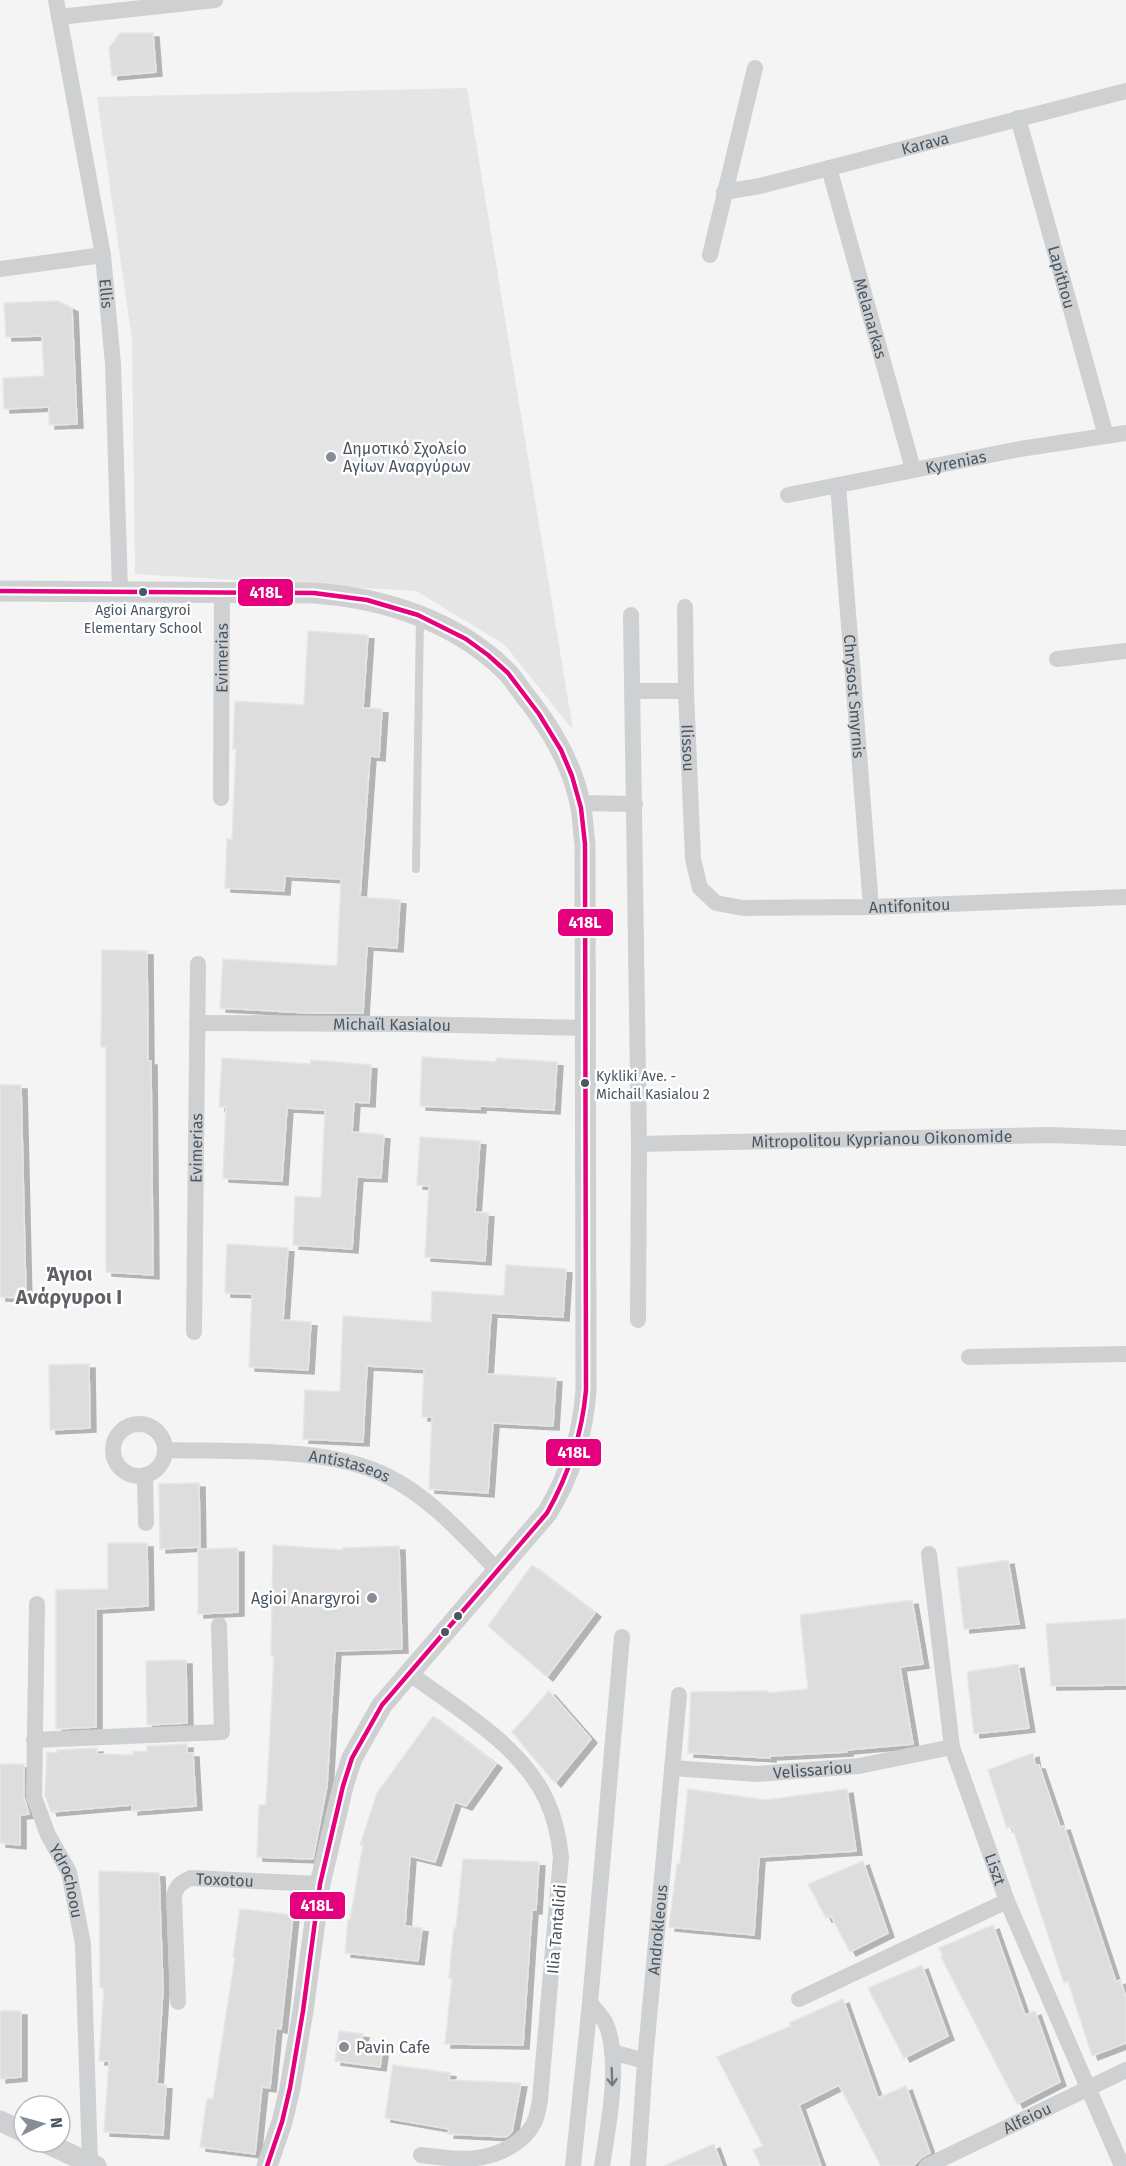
<svg xmlns="http://www.w3.org/2000/svg" width="1126" height="2166" font-family="'Fira Sans',sans-serif">
<style>
.education{fill:#e6e5e6}
.building{fill:#ddddde;stroke:#e5e6e7;stroke-width:1.5;filter:url(#shadow)}
.lines{fill:none;stroke-linecap:round;stroke-linejoin:round}
.service{stroke:#ced0d2;stroke-width:8}
.minor{stroke:#ced0d2;stroke-width:16}
.tertiary{stroke:#ced0d2;stroke-width:21}
.bus-1-casing{stroke:#fff;stroke-width:9}
.bus-1{stroke:#e5007d;stroke-width:4.5}
.oneway{stroke:#727b83}
.poi-dot{fill:#868d94;stroke:#fff;stroke-width:2}
.bus-dot{fill:#4a5661;stroke:#fff;stroke-width:2}
.labels{text-anchor:middle;stroke-width:5;stroke-linejoin:round;paint-order:stroke}
.bus-label{font-size:14px;fill:#4a5661;stroke:#fff}
.street-label{font-size:16px;fill:#4a5661;stroke:#fff}
.poi-label{font-size:16px;fill:#4a5661;stroke:#fff;text-anchor:start}
.quarter-label{font-size:20px;font-weight:bold;fill:#5f6368;stroke:#fff}
.line-badge{stroke:#fff;stroke-width:2}
.badge-label{font-size:16px;text-anchor:middle;font-weight:bold;fill:#fff}
</style>
<defs>
<filter id="shadow"><feDropShadow dx="6" dy="4" stdDeviation="0" flood-color="#0004"/></filter>
</defs>
<rect width="100%" height="100%" fill="#f4f4f4"/>
<polygon class="education" points="467,88 573,730 504,644 416,591 135,574 132,340 97,97"/>
<g class="building">
<polygon points="120,33 153,33 156,72 112,76 109,48"/>
<polygon points="58,301 72,308 77,424 49,425 49,407 4,409 3,378 44,376 42,336 6,337 4,303"/>
<polygon points="308,631 368,635 363,708 382,709 379,757 370,756 360,897 400,900 397,948 367,946 363,1013 309,1013 220,1008 223,959 337,966 341,879 285,876 284,891 225,888 227,839 232,840 236,749 233,749 235,701 304,705"/>
<polygon points="102,950 147,951 148,1061 151,1061 153,1275 106,1272 106,1047 101,1047"/>
<polygon points="422,1057 496,1062 496,1058 557,1062 554,1110 480,1106 480,1109 420,1106"/>
<polygon points="222,1058 310,1064 311,1060 371,1065 369,1103 354,1102 352,1132 384,1135 381,1178 357,1177 352,1249 293,1245 295,1196 321,1198 325,1110 287,1108 282,1181 223,1178 226,1107 219,1107"/>
<polygon points="0,1085 21,1085 26,1298 0,1297"/>
<polygon points="420,1137 480,1141 475,1212 488,1213 485,1261 425,1257 429,1186 417,1185"/>
<polygon points="227,1244 288,1248 283,1320 311,1322 308,1370 249,1367 252,1294 225,1293"/>
<polygon points="506,1265 566,1269 563,1317 491,1313 487,1374 556,1378 553,1426 493,1423 488,1493 429,1489 432,1417 422,1417 424,1369 367,1366 363,1442 303,1439 305,1390 340,1392 343,1316 431,1322 432,1291 504,1296"/>
<polygon points="89,1364 90,1428 50,1430 49,1365"/>
<polygon points="199,1483 200,1547 160,1549 159,1484"/>
<polygon points="108,1543 147,1543 148,1606 96,1609 96,1727 56,1729 56,1590 108,1589"/>
<polygon points="273,1545 343,1550 343,1548 399,1546 402,1649 335,1651 327,1786 313,1859 257,1857 259,1805 266,1805 270,1734 274,1656 271,1656"/>
<polygon points="238,1548 238,1612 198,1614 198,1549"/>
<polygon points="1008,1560 1019,1624 964,1629 957,1568"/>
<polygon points="532,1565 595,1613 547,1677 488,1626"/>
<polygon points="912,1600 923,1664 900,1667 913,1744 847,1750 847,1752 770,1756 770,1758 688,1753 691,1692 768,1691 768,1693 808,1689 800,1615"/>
<polygon points="1126,1619 1126,1685 1051,1686 1046,1624"/>
<polygon points="186,1660 187,1723 147,1725 146,1661"/>
<polygon points="1018,1664 1029,1728 974,1734 967,1672"/>
<polygon points="549,1691 591,1739 555,1783 512,1732"/>
<polygon points="433,1716 496,1764 466,1806 455,1802 435,1862 410,1856 405,1926 422,1928 418,1961 345,1953 348,1920 350,1920 363,1845 360,1845 377,1793"/>
<polygon points="187,1744 187,1753 193,1753 196,1806 132,1811 132,1805 51,1812 45,1795 47,1752 57,1753 57,1750 97,1748 97,1754 133,1755 133,1751 147,1752 147,1746"/>
<polygon points="1033,1753 1035,1765 1039,1765 1060,1827 1064,1826 1116,1982 1120,1980 1126,1997 1126,2043 1092,2056 1068,1981 1064,1983 1012,1826 1007,1828 988,1770"/>
<polygon points="0,1764 24,1764 24,1797 29,1814 20,1815 20,1845 0,1843"/>
<polygon points="688,1789 766,1800 847,1789 856,1851 759,1857 754,1935 669,1927 677,1864 680,1864"/>
<polygon points="463,1859 539,1862 536,1910 532,1910 523,2045 445,2044 452,1978 449,1978 454,1928 456,1928"/>
<polygon points="863,1861 888,1933 850,1952 831,1916 826,1918 808,1884"/>
<polygon points="99,1871 159,1873 163,1989 157,2084 166,2085 163,2135 104,2132 109,2061 99,2061 104,1988 100,1987"/>
<polygon points="240,1909 293,1915 281,2029 276,2028 270,2088 262,2087 255,2154 200,2147 207,2099 213,2099 235,1957 233,1957"/>
<polygon points="993,1925 1025,2015 1035,2011 1060,2082 1017,2104 941,1957 943,1956 939,1948"/>
<polygon points="922,1965 948,2036 904,2058 868,1988"/>
<polygon points="843,1999 878,2098 906,2086 930,2153 922,2157 913,2166 881,2166 839,2085 799,2105 821,2166 761,2166 753,2150 763,2146 717,2057 791,2026 789,2023"/>
<polygon points="0,2011 21,2011 21,2077 0,2079"/>
<polygon points="339,2031 363,2034 361,2043 383,2046 380,2067 335,2061"/>
<polygon points="393,2065 450,2073 449,2080 521,2083 512,2132 506,2137 448,2134 449,2129 385,2118"/>
<polygon points="714,2144 722,2166 664,2166"/>
</g>
<g class="lines">
<polyline class="service" points="416,869 420,617"/>
<g class="minor">
<path id="s1" d="M56,0L103,255L113,364L120,591"/>
<polyline points="59,17 215,0"/>
<path id="s2" d="M1018,118L1106,436"/>
<path id="s3" d="M829,168L913,469"/>
<path id="s4" d="M724,192L760,186L1126,91"/>
<polyline points="710,255 755,68"/>
<polyline points="0,269 103,255"/>
<path id="s5" d="M838,485L871,907"/>
<path id="s6" d="M788,495L1020,449L1126,433"/>
<path id="s7" d="M685,607L686,691L693,859L700,888L716,903L743,908L871,907L1126,897"/>
<polyline points="631,615 639,1144 638,1320"/>
<polyline points="1057,659 1126,651"/>
<polyline points="633,691 686,691"/>
<path id="s8" d="M221,798L222,592"/>
<polyline points="580,803 635,804"/>
<path id="s9" d="M197,1023L407,1024L586,1028"/>
<path id="s10" d="M639,1144L1049,1135L1126,1138"/>
<path id="s11" d="M194,1332L198,964"/>
<polyline points="969,1357 1126,1354"/>
<circle cx="139" cy="1450" r="26"/>
<path id="s12" d="M165,1450C231,1452 328,1446 387,1476C430,1497 465,1537 498,1571"/>
<polyline points="145,1475 146,1523"/>
<path id="s13" d="M929,1554L952,1747L1007,1901L1122,2166"/>
<path id="s14" d="M37,1604L34,1797L48,1835L69,1872L83,1944L90,2163"/>
<path d="M409,1673C456,1708 521,1745 546,1799C555,1818 559,1837 561,1857L540,2100C539,2106 538,2112 536,2118C533,2127 527,2134 520,2140C490,2164 457,2160 421,2155"/>
<polyline points="34,1740 222,1732 219,1625"/>
<path id="s15" d="M672,1768L757,1774L859,1766L952,1747"/>
<polyline points="799,1999 1007,1901"/>
<path id="s16" d="M178,2002L174,1897C176,1886 180,1883 191,1878L320,1884"/>
<path d="M590,2003C595,2009 601,2015 605,2022C622,2057 608,2128 602,2166"/>
<polyline points="612,2052 645,2061"/>
<polyline points="573,2166 590,2003 622,1637"/>
<path id="s17" d="M638,2166L645,2061L679,1695"/>
<path id="s18" d="M927,2166L1126,2070"/>
</g>
<g class="tertiary">
<path d="M0,591L314,593C384,598 457,621 508,673C516,682 522,693 530,702C554,733 572,765 580,803C583,816 583,830 585,844L586,1390C583,1435 571,1474 547,1513L382,1705L352,1758L343,1786L320,1884L303,2011L290,2088L282,2122L267,2166"/>
<polyline points="0,2121 24,2132"/>
<polyline points="44,2142 96,2166"/>
</g>
<g class="bus-1-casing">
<path id="bus-1" d="M0,591L314,593L367,600L418,615L466,639L488,655L508,673L539,714L561,750L572,776L581,808L585,844L586,1390C582,1435 569,1474 547,1513L382,1705L352,1758L343,1786L320,1884L303,2011L290,2088L282,2122L267,2166"/>
</g>
<use href="#bus-1" class="bus-1"/>
</g>
<defs><path id="oneway-shaft" d="M-6 0H5M1.5-3L5.5 0L1.5 3" fill="none" stroke-width="1.6" stroke-linecap="round" stroke-linejoin="round" transform="scale(1.5)"/></defs>
<use class="oneway" href="#oneway-shaft" transform="translate(612 2077) rotate(88)"/>
<g class="poi-dot">
<circle cx="331" cy="457" r="6"/>
<circle cx="372" cy="1598" r="6"/>
<circle cx="344" cy="2047" r="6"/>
</g>
<g class="bus-dot">
<circle cx="143" cy="592" r="5"/>
<circle cx="585" cy="1083" r="5"/>
<circle cx="458" cy="1616" r="5"/>
<circle cx="445" cy="1632" r="5"/>
</g>
<g class="labels">
<g class="bus-label">
<text x="143" y="615">Agioi Anargyroi<tspan x="143" dy="18">Elementary School</tspan></text>
<text x="596" y="1081" text-anchor="start">Kykliki Ave. -<tspan x="596" dy="18">Michail Kasialou 2</tspan></text>
</g>
<g class="street-label">
<text dy="6" stroke="none"><textPath href="#s4" startOffset="207">Karava</textPath></text>
<text dy="6" stroke="none"><textPath href="#s2" startOffset="165">Lapithou</textPath></text>
<text dy="6" stroke="none"><textPath href="#s1" startOffset="298">Ellis</textPath></text>
<text dy="6" stroke="none"><textPath href="#s3" startOffset="156">Melanarkas</textPath></text>
<text dy="6" stroke="none"><textPath href="#s6" startOffset="171">Kyrenias</textPath></text>
<text dy="6" stroke="none"><textPath href="#s8" startOffset="140">Evimerias</textPath></text>
<text dy="6" stroke="none"><textPath href="#s5" startOffset="212">Chrysost Smyrnis</textPath></text>
<text dy="6" stroke="none"><textPath href="#s7" startOffset="141">Ilissou</textPath></text>
<text dy="6" stroke="none"><textPath href="#s7" startOffset="498">Antifonitou</textPath></text>
<text dy="6" stroke="none"><textPath href="#s9" startOffset="195">Michaïl Kasialou</textPath></text>
<text dy="6" stroke="none"><textPath href="#s10" startOffset="243">Mitropolitou Kyprianou Oikonomide</textPath></text>
<text dy="6" stroke="none"><textPath href="#s11" startOffset="184">Evimerias</textPath></text>
<text dy="6" stroke="none"><textPath href="#s12" startOffset="186">Antistaseos</textPath></text>
<text dy="6" stroke="none"><textPath href="#s15" startOffset="141">Velissariou</textPath></text>
<text dy="6" stroke="none"><textPath href="#s13" startOffset="324">Liszt</textPath></text>
<text dy="6" stroke="none"><textPath href="#s16" startOffset="166">Toxotou</textPath></text>
<text dy="6" stroke="none"><textPath href="#s14" startOffset="284">Ydrochoou</textPath></text>
<text transform="translate(556 1929) rotate(-85)" y="6">Ilia Tantalidi</text>
<text dy="6" stroke="none"><textPath href="#s17" startOffset="237">Androkleous</textPath></text>
<text dy="6" stroke="none"><textPath href="#s18" startOffset="111">Alfeiou</textPath></text>
</g>
<g class="poi-label">
<text x="343" y="454">Δημοτικό Σχολείο<tspan x="343" dy="18">Αγίων Αναργύρων</tspan></text>
<text x="360" y="1604" text-anchor="end">Agioi Anargyroi</text>
<text x="356" y="2053">Pavin Cafe</text>
</g>
<g class="quarter-label">
<text x="69" y="1281">Άγιοι<tspan x="69" dy="23">Ανάργυροι Ι</tspan></text>
</g>
</g>
<g class="line-badge">
<rect x="237" y="578" width="57" height="29" rx="6" fill="#e5007d"/>
<rect x="557" y="908" width="57" height="29" rx="6" fill="#e5007d"/>
<rect x="545" y="1438" width="57" height="29" rx="6" fill="#e5007d"/>
<rect x="289" y="1891" width="57" height="29" rx="6" fill="#e5007d"/>
</g>
<g class="badge-label">
<text x="266" y="598">418L</text>
<text x="585" y="928">418L</text>
<text x="574" y="1458">418L</text>
<text x="317" y="1911">418L</text>
</g>
<g transform="translate(42 2124) rotate(85)"><circle r="28" fill="#ffffff" stroke="#b7bbc0" stroke-width="1.5"/>
<path d="M0-4.5L10 22L0 15L-10 22Z" fill="#868d94"/>
<text y="-9" font-size="16" font-weight="bold" text-anchor="middle" fill="#4a5661">N</text>
</g>
</svg>
